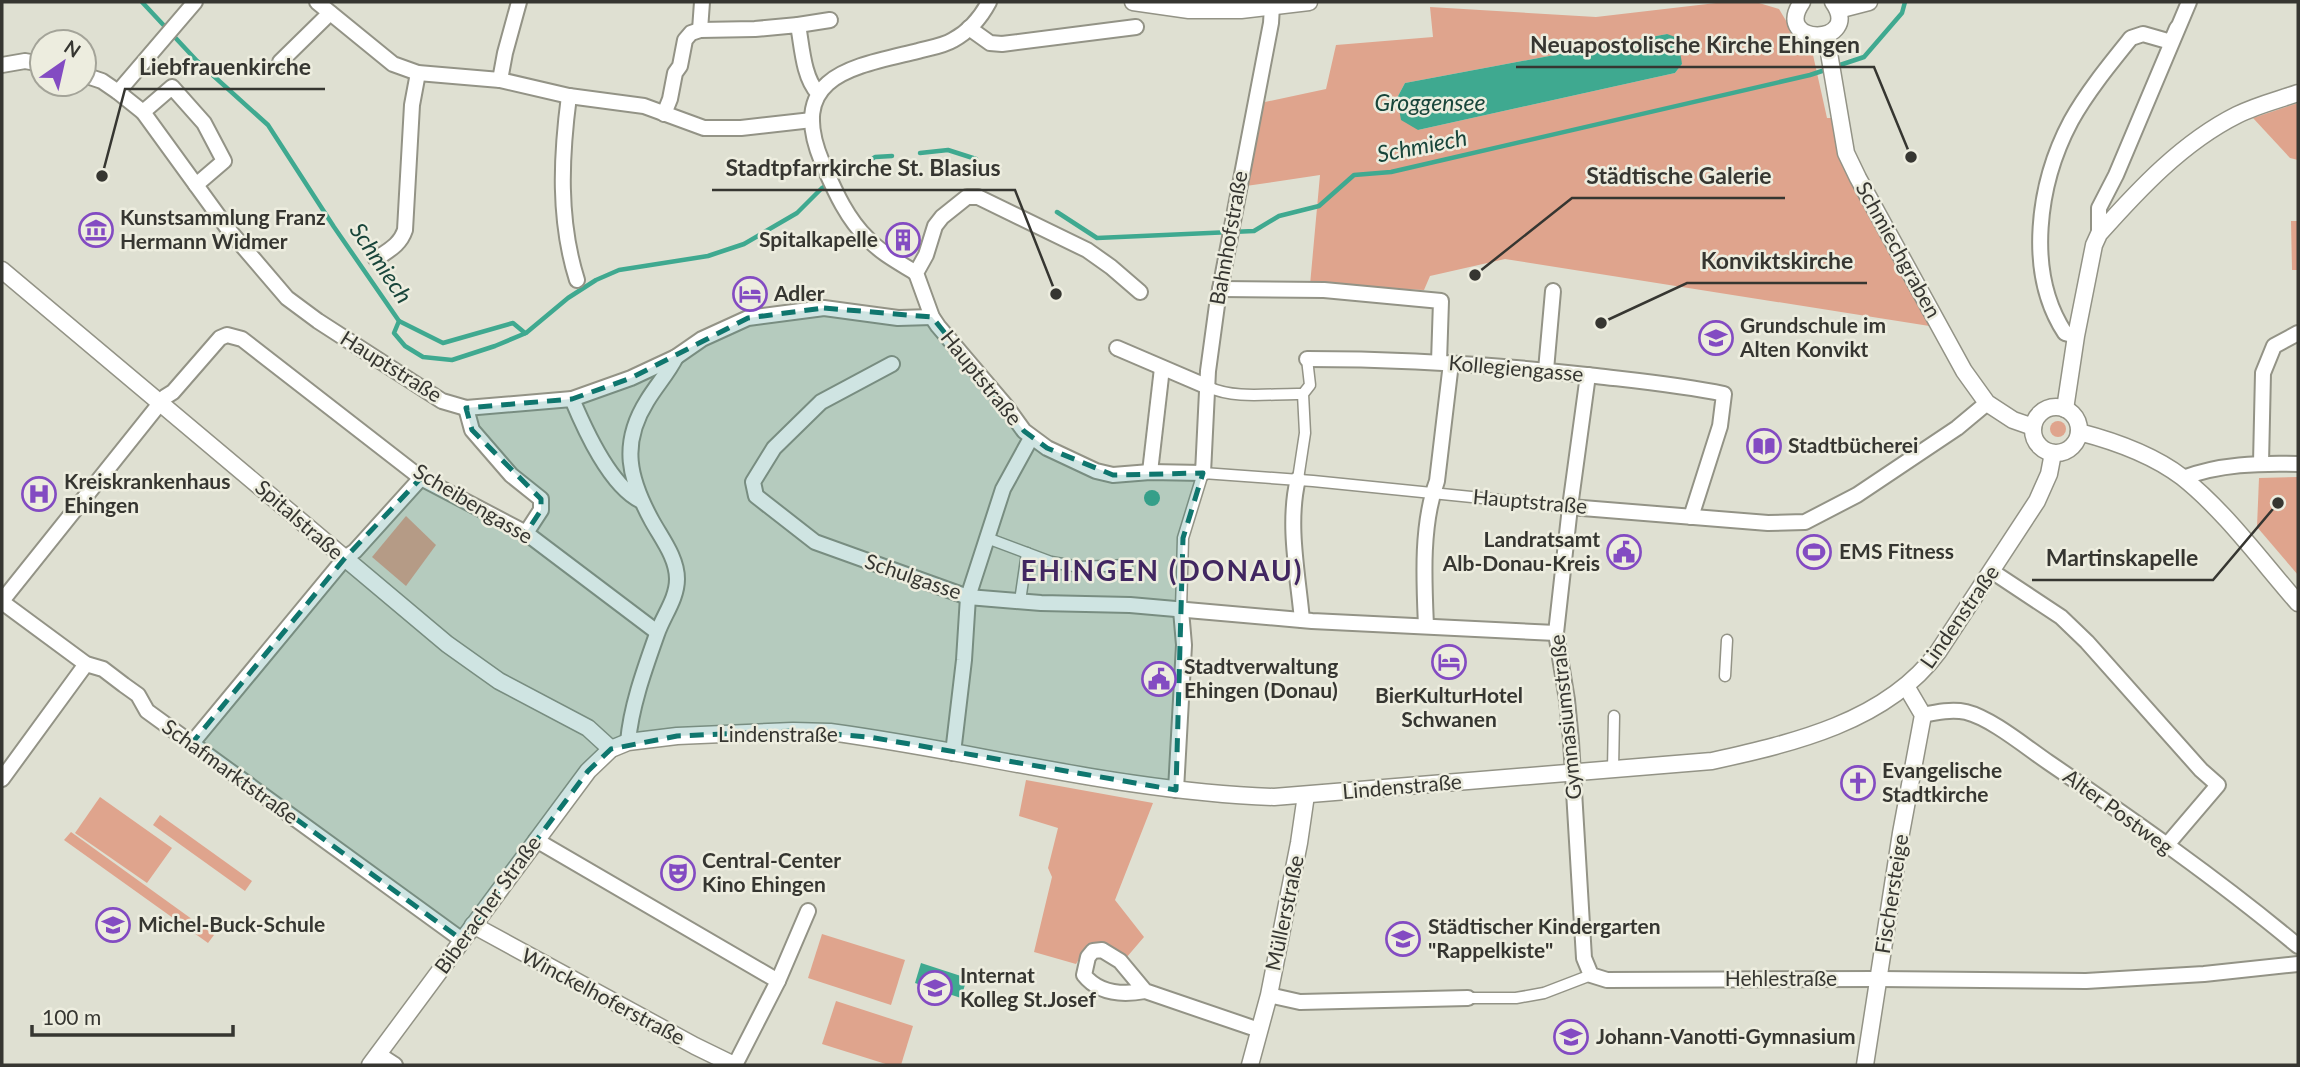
<svg xmlns="http://www.w3.org/2000/svg" width="2300" height="1067" font-family="Lato,sans-serif">
<style>
.green{fill:#dfa48d;fill-rule:evenodd}
.water{fill:#3fa990}
.lines{fill:none;stroke-linecap:round;stroke-linejoin:round}
.stream{stroke:#3fa990;stroke-width:4.5}
.pedestrian-casing{stroke:#939386;stroke-width:13}
.minor-casing{stroke:#939386;stroke-width:18}
.tertiary-casing{stroke:#939386;stroke-width:19}
.pedestrian{stroke:#fff;stroke-width:10}
.minor{stroke:#fff;stroke-width:14}
.tertiary{stroke:#fff;stroke-width:16}
.marked{fill:#0f766e;fill-opacity:0.2;stroke:#0f766e;stroke-width:5;stroke-dasharray:14 9;stroke-linejoin:round}
.labels{text-anchor:middle;stroke-width:5;stroke-linejoin:round;paint-order:stroke}
.poi-label{font-size:21px;font-weight:bold;fill:#363631;stroke:#ededdf;text-anchor:start}
.street-label{font-size:21px;fill:#363631;stroke:#ededdf}
.water-label{font-size:23px;font-style:italic;fill:#18453a;stroke:#ededdf}
.district-label{font-size:28px;font-weight:bold;letter-spacing:2px;fill:#412761;stroke:#ededdf}
.leader{fill:none;stroke:#363631;stroke-width:2.5}
.callout-dot{fill:#363631;stroke:#ededdf;stroke-width:2.5}
.callout-label{font-size:23px;text-anchor:middle;font-weight:bold;fill:#363631;stroke:#ededdf;stroke-width:5;stroke-linejoin:round;paint-order:stroke}
</style>
<rect width="100%" height="100%" fill="#dfe0d2"/>
<g class="green">
<path d="M1716,3H1759L1779,9L1798,41L1811,46L1827,118H1839L1846,153L1942,328L1505,259L1430,276L1424,290L1310,285L1320,175L1246,186L1260,103L1326,89L1336,45L1433,37L1430,7L1596,17ZM1667,34L1682,64L1675,73L1418,130L1397,98L1405,83Z"/>
<polygon points="2298,103 2298,160 2290,158 2253,118"/>
<polygon points="2291,221 2298,221 2298,270 2292,270"/>
<circle cx="2058" cy="429" r="8"/>
<polygon points="2298,477 2298,575 2257,527 2259,478"/>
<polygon points="406,516 436,545 406,586 372,557"/>
<polygon points="1026,780 1153,803 1115,900 1144,937 1126,958 1112,947 1095,942 1085,949 1076,964 1034,952 1052,877 1048,868 1058,828 1019,816"/>
<polygon points="100,797 172,848 147,883 75,833"/>
<polygon points="160,815 252,881 245,891 153,825"/>
<polygon points="71,832 214,935 208,943 64,840"/>
<polygon points="822,934 905,960 891,1005 808,978"/>
<polygon points="836,1001 913,1026 901,1065 889,1065 822,1044"/>
</g>
<g class="water">
<polygon points="1667,34 1678,38 1682,64 1675,73 1418,130 1401,120 1397,98 1405,83"/>
<circle cx="1152" cy="498" r="8"/>
<polygon points="921,963 967,978 961,998 915,983"/>
</g>
<g class="lines">
<g class="stream">
<polyline points="142,2 197,61 268,125 334,227 399,321 394,333 405,346 423,357 452,360 495,346 526,333 568,298 596,280 619,270 708,256 744,244 797,213 822,188 830,184"/>
<polyline points="920,153 948,150 976,159"/>
<polyline points="869,161 875,157 892,156"/>
<polyline points="1057,212 1097,238 1254,231 1279,216 1319,206 1354,175 1391,172 1810,75 1864,57 1902,13 1905,2"/>
<polyline points="399,321 443,343 513,323 525,333"/>
</g>
<g class="pedestrian-casing">
<g id="pedestrian">
<path d="M1208,387C1237,400 1271,393 1303,394"/>
<polyline points="1298,479 1305,433 1303,394 1310,385 1307,359"/>
<polyline points="987,538 1051,562 1080,567 1127,565"/>
<polyline points="1020,601 1027,553"/>
<polyline points="1181,610 1183,538 1203,473 1313,481 1570,507"/>
<polyline points="1725,676 1727,640"/>
<polyline points="1613,770 1614,716"/>
<polyline points="1468,998 1516,998 1544,993 1591,975"/>
</g>
</g>
<g class="minor-casing">
<g id="minor">
<polyline points="317,2 393,64 418,73 500,80 569,96 644,106 704,128 741,128 812,120"/>
<polyline points="798,25 830,20"/>
<polyline points="969,28 990,43 1002,44 1136,27"/>
<polyline points="700,30 702,2"/>
<polyline points="280,62 330,13"/>
<polyline points="2,65 25,61 42,64"/>
<polyline points="84,75 102,81 118,92 143,112 228,229 287,298 318,321 442,401 466,408 572,399 631,378 676,357 702,339 748,318 824,308 898,318 932,317"/>
<polyline points="500,80 505,53 519,2"/>
<polyline points="118,92 195,2"/>
<path d="M569,96C561,157 558,220 577,280"/>
<polyline points="143,112 172,87 204,123 224,161 196,185"/>
<path d="M664,114L670,99L675,73L680,66L685,40L691,33L700,30L755,29L798,25C802,46 803,77 818,93"/>
<polyline points="2099,234 2099,208 2116,175 2189,2"/>
<path d="M376,259C389,250 400,245 405,230L412,105L418,73"/>
<path d="M916,273C900,263 881,253 868,239C846,218 834,189 822,162C786,75 853,67 918,51C929,48 943,46 953,40C968,32 981,17 989,2"/>
<polyline points="1220,289 1324,290 1441,301 1439,362"/>
<polyline points="1140,292 1111,267 1087,250 978,197 967,197 942,217 935,226 926,255 916,273 932,317 938,326 1006,406 1024,431 1047,448 1096,471 1113,475 1150,472 1203,473 1208,371 1217,305 1271,23 1272,6"/>
<path d="M2076,336L2065,333C2025,272 2038,183 2071,121C2087,92 2110,64 2131,38L2143,34L2171,42L2177,28"/>
<polyline points="1117,348 1208,387"/>
<path d="M1307,359C1404,359 1500,365 1596,376C1639,381 1682,385 1724,394L1720,426L1691,517"/>
<polyline points="892,364 821,402 774,448 753,482 756,496 815,542 968,597 1041,603 1130,605 1312,621 1556,633"/>
<polyline points="1546,370 1553,291"/>
<polyline points="1588,375 1570,507 1556,633 1567,700 1571,741 1584,958 1591,975 1607,980 1879,979 2086,981 2204,974 2298,964"/>
<path d="M572,399C585,430 610,486 641,501"/>
<polyline points="466,408 472,430 511,475 541,499 541,510 526,533"/>
<polyline points="2261,463 2263,373 2274,346 2298,333"/>
<polyline points="1150,472 1162,368"/>
<path d="M2183,478C2219,464 2259,463 2298,464"/>
<path d="M1298,479C1287,524 1298,575 1302,620"/>
<polyline points="1570,507 1768,523 1805,522 1857,495 1957,428 1987,403"/>
<polyline points="1993,572 2061,617 2087,642 2201,770 2218,785 2166,846"/>
<polyline points="2,601 165,397 173,392 220,338 227,335 242,339 421,478 526,533 657,632"/>
<polyline points="2,602 86,664 103,669 124,685 138,695 147,711 462,940"/>
<path d="M1426,626C1424,580 1421,525 1437,481L1451,363"/>
<path d="M1923,715C1937,712 1952,709 1966,712C1991,718 2026,747 2048,762C2133,820 2219,880 2298,946"/>
<path d="M628,742C631,706 645,668 657,634C663,616 677,599 677,579C677,558 662,539 652,521C629,479 620,444 647,401C656,386 668,373 676,357"/>
<polyline points="192,743 345,558 355,551 421,478"/>
<polyline points="953,753 964,660 968,597 1003,489 1031,438"/>
<polyline points="2,779 86,664"/>
<polyline points="1176,790 1184,645 1181,610"/>
<polyline points="536,840 778,981"/>
<path d="M1145,991C1123,995 1099,994 1084,975L1088,957L1093,951L1102,950L1120,961L1145,991L1259,1030"/>
<polyline points="1269,995 1300,1002 1468,998"/>
<polyline points="378,1054 395,1065"/>
<polyline points="735,1065 778,981 808,911"/>
</g>
</g>
<g class="tertiary-casing">
<g id="tertiary">
<polyline points="1133,2 1189,10 1241,10 1309,2"/>
<path d="M1802,2C1771,47 1864,46 1833,2"/>
<polyline points="1838,10 1869,2"/>
<polyline points="1823,37 1829,53 1846,153 1858,178 1964,371 1987,403 2013,420 2033,427"/>
<polyline points="2,270 447,644 499,681 588,728 611,749"/>
<circle cx="2056" cy="430" r="23"/>
<path d="M2065,409L2076,336L2094,245L2099,234C2139,189 2183,142 2237,115C2257,105 2278,100 2298,93"/>
<path d="M2079,432C2114,441 2153,455 2182,477C2225,511 2262,562 2298,603"/>
<polyline points="473,925 695,1046 734,1065"/>
<path d="M370,1065L588,771L611,749L628,742L677,736L793,731L830,732C979,752 1123,792 1274,797L1712,761C1793,743 1886,722 1938,652L2037,501L2049,474L2053,453"/>
<polyline points="1250,1065 1269,995 1299,843 1306,795"/>
<polyline points="1865,1065 1901,833 1923,715 1906,686"/>
</g>
</g>
<use href="#pedestrian" class="pedestrian"/>
<use href="#minor" class="minor"/>
<use href="#tertiary" class="tertiary"/>
</g>
<path class="marked" d="M824,308L932,317L1024,431L1047,448L1113,475L1203,473L1183,538L1176,790L869,737L793,731L677,736L611,749L588,771L462,940L192,743L345,558L421,478L526,533L541,510V499L472,430L466,408L572,399L631,378L748,318Z"/>
<defs>
<g id="museum-ring" transform="scale(1.75)"><circle r="9.5" fill="#ededdf" stroke="#834bc2" stroke-width="1.5"/><path d="M0-6L6-3V-2H-6V-3ZM-5-1h2V3h-2ZM-1-1h2V3h-2ZM3-1h2V3H3ZM-6 4H6V6H-6Z" fill="#834bc2"/></g>
<g id="building-ring" transform="scale(1.75)"><circle r="9.5" fill="#ededdf" stroke="#834bc2" stroke-width="1.5"/><path d="M-4-6H4V6H1V3H-1V6H-4ZM-2.5-4.3h1.7v1.8h-1.7ZM.8-4.3h1.7v1.8H.8ZM-2.5-1h1.7V.8h-1.7ZM.8-1h1.7V.8H.8Z" fill="#834bc2"/></g>
<g id="hotel-ring" transform="scale(1.75)"><circle r="9.5" fill="#ededdf" stroke="#834bc2" stroke-width="1.5"/><path d="M-6-4.5h1.5V1H6V5H4.5V3h-9V5H-6ZM-4 0a1.8 1.8 0 1 1 3.6 0ZM.5 0V-2.5h3Q6-2.5 6 0Z" fill="#834bc2"/></g>
<g id="school-ring" transform="scale(1.75)"><circle r="9.5" fill="#ededdf" stroke="#834bc2" stroke-width="1.5"/><path d="M0-5L7-2L0 1L-7-2ZM-4 1L0 2.5L4 1V4Q0 6-4 4Z" fill="#834bc2"/></g>
<g id="library-ring" transform="scale(1.75)"><circle r="9.5" fill="#ededdf" stroke="#834bc2" stroke-width="1.5"/><path d="M-6-4Q-3-5.5-.7-3.5V5Q-3 3-6 4ZM6-4Q3-5.5 .7-3.5V5Q3 3 6 4Z" fill="#834bc2"/></g>
<g id="hospital-ring" transform="scale(1.75)"><circle r="9.5" fill="#ededdf" stroke="#834bc2" stroke-width="1.5"/><path d="M-5-5h3v3.5h4V-5h3V5h-3V1.5h-4V5h-3Z" fill="#834bc2"/></g>
<g id="civic-ring" transform="scale(1.75)"><circle r="9.5" fill="#ededdf" stroke="#834bc2" stroke-width="1.5"/><path d="M-.6-6.5H3V-4.5H.6V-3L4-1V1h2V6H-6V1h2V-1L-.6-3ZM-1.2 2.5V6h2.4V2.5Z" fill="#834bc2"/></g>
<g id="stadium-ring" transform="scale(1.75)"><circle r="9.5" fill="#ededdf" stroke="#834bc2" stroke-width="1.5"/><path d="M0-5a6.5 5 0 1 0 0 10a6.5 5 0 1 0 0-10ZM-3.5-1.8h7v3.6h-7Z" fill="#834bc2"/></g>
<g id="church-ring" transform="scale(1.75)"><circle r="9.5" fill="#ededdf" stroke="#834bc2" stroke-width="1.5"/><path d="M-1.2-6h2.4v3.5h3.3v2.4h-3.3V6h-2.4V-.1h-3.3v-2.4h3.3Z" fill="#834bc2"/></g>
<g id="theatre-ring" transform="scale(1.75)"><circle r="9.5" fill="#ededdf" stroke="#834bc2" stroke-width="1.5"/><path d="M-5-5.5Q0-4 5-5.5V0Q5 5 0 6Q-5 5-5 0ZM-3.3-2.5H-1v1.5H-3.3ZM1-2.5H3.3v1.5H1ZM-2.8 1Q0 5.5 2.8 1Z" fill="#834bc2"/></g>
</defs>
<g fill-rule="evenodd">
<use href="#museum-ring" x="96" y="230"/>
<use href="#building-ring" x="903" y="240"/>
<use href="#hotel-ring" x="750" y="294"/>
<use href="#school-ring" x="1716" y="338"/>
<use href="#library-ring" x="1764" y="446"/>
<use href="#hospital-ring" x="39" y="494"/>
<use href="#civic-ring" x="1624" y="552"/>
<use href="#stadium-ring" x="1814" y="552"/>
<use href="#hotel-ring" x="1449" y="662"/>
<use href="#civic-ring" x="1159" y="679"/>
<use href="#church-ring" x="1858" y="783"/>
<use href="#theatre-ring" x="678" y="873"/>
<use href="#school-ring" x="113" y="925"/>
<use href="#school-ring" x="1403" y="939"/>
<use href="#school-ring" x="935" y="988"/>
<use href="#school-ring" x="1571" y="1037"/>
</g>
<g class="labels">
<g class="poi-label">
<text x="120" y="225">Kunstsammlung Franz<tspan x="120" dy="24">Hermann Widmer</tspan></text>
<text x="878" y="247" text-anchor="end">Spitalkapelle</text>
<text x="774" y="301">Adler</text>
<text x="1740" y="333">Grundschule im<tspan x="1740" dy="24">Alten Konvikt</tspan></text>
<text x="1788" y="453">Stadtbücherei</text>
<text x="64" y="489">Kreiskrankenhaus<tspan x="64" dy="24">Ehingen</tspan></text>
<text x="1600" y="547" text-anchor="end">Landratsamt<tspan x="1600" dy="24">Alb-Donau-Kreis</tspan></text>
<text x="1839" y="559">EMS Fitness</text>
<text x="1184" y="674">Stadtverwaltung<tspan x="1184" dy="24">Ehingen (Donau)</tspan></text>
<text x="1449" y="703" text-anchor="middle">BierKulturHotel<tspan x="1449" dy="24">Schwanen</tspan></text>
<text x="1882" y="778">Evangelische<tspan x="1882" dy="24">Stadtkirche</tspan></text>
<text x="702" y="868">Central-Center<tspan x="702" dy="24">Kino Ehingen</tspan></text>
<text x="138" y="932">Michel-Buck-Schule</text>
<text x="1428" y="934">Städtischer Kindergarten<tspan x="1428" dy="24">"Rappelkiste"</tspan></text>
<text x="960" y="983">Internat<tspan x="960" dy="24">Kolleg St.Josef</tspan></text>
<text x="1596" y="1044">Johann-Vanotti-Gymnasium</text>
</g>
<g class="street-label">
<text transform="translate(1229 238) rotate(-80)" y="7">Bahnhofstraße</text>
<text transform="translate(1898 250) rotate(61)" y="7">Schmiechgraben</text>
<text transform="translate(391 367) rotate(32)" y="7">Hauptstraße</text>
<text transform="translate(1516 369) rotate(5)" y="7">Kollegiengasse</text>
<text transform="translate(981 378) rotate(51)" y="7">Hauptstraße</text>
<text transform="translate(1530 502) rotate(5)" y="7">Hauptstraße</text>
<text transform="translate(473 504) rotate(31)" y="7">Scheibengasse</text>
<text transform="translate(299 520) rotate(41)" y="7">Spitalstraße</text>
<text transform="translate(913 577) rotate(19)" y="7">Schulgasse</text>
<text transform="translate(1960 617) rotate(-55)" y="7">Lindenstraße</text>
<text transform="translate(1566 717) rotate(-96)" y="7">Gymnasiumstraße</text>
<text x="778" y="742">Lindenstraße</text>
<text transform="translate(230 772) rotate(36)" y="7">Schafmarktstraße</text>
<text transform="translate(1402 787) rotate(-5)" y="7">Lindenstraße</text>
<text transform="translate(2118 812) rotate(36)" y="7">Alter Postweg</text>
<text transform="translate(1892 894) rotate(-81)" y="7">Fischersteige</text>
<text transform="translate(488 905) rotate(-54)" y="7">Biberacher Straße</text>
<text transform="translate(1285 913) rotate(-78)" y="7">Müllerstraße</text>
<text x="1781" y="986">Hehlestraße</text>
<text transform="translate(603 997) rotate(28)" y="7">Winckelhoferstraße</text>
</g>
<g class="water-label">
<text x="1430" y="111">Groggensee</text>
<text transform="translate(1422 146) rotate(-11)" y="8">Schmiech</text>
<text transform="translate(381 263) rotate(56)" y="8">Schmiech</text>
</g>
<g class="district-label">
<text x="1162" y="581">EHINGEN (DONAU)</text>
</g>
</g>
<path class="leader" d="M1911 157L1874 67H1516M102 176L125 89H325M1056 294L1015 190H712M1475 275L1572 198H1785M1601 323L1687 283H1867M2278 503L2213 580H2032"/>
<g class="callout-dot">
<circle cx="1911" cy="157" r="7"/>
<circle cx="102" cy="176" r="7"/>
<circle cx="1056" cy="294" r="7"/>
<circle cx="1475" cy="275" r="7"/>
<circle cx="1601" cy="323" r="7"/>
<circle cx="2278" cy="503" r="7"/>
</g>
<g class="callout-label">
<text x="1695" y="53">Neuapostolische Kirche Ehingen</text>
<text x="225" y="75">Liebfrauenkirche</text>
<text x="863" y="176">Stadtpfarrkirche St. Blasius</text>
<text x="1679" y="184">Städtische Galerie</text>
<text x="1777" y="269">Konviktskirche</text>
<text x="2122" y="566">Martinskapelle</text>
</g>
<rect width="2300" height="1067" fill="none" stroke="#363631" stroke-width="7"/>
<g transform="translate(63 63) rotate(34)"><circle r="33" fill="#ededdf" stroke="#a4a499" stroke-width="2"/>
<path d="M0-5L12 26L0 18L-12 26Z" fill="#834bc2"/>
<text y="-10" font-size="19" font-weight="bold" text-anchor="middle" fill="#363631">N</text>
</g>
<path d="M32 1025v10h201v-10" fill="none" stroke="#363631" stroke-width="3.5"/>
<text x="42" y="1025" font-size="21" fill="#363631" stroke="#ededdf" stroke-width="5" paint-order="stroke">100 m</text>
</svg>
